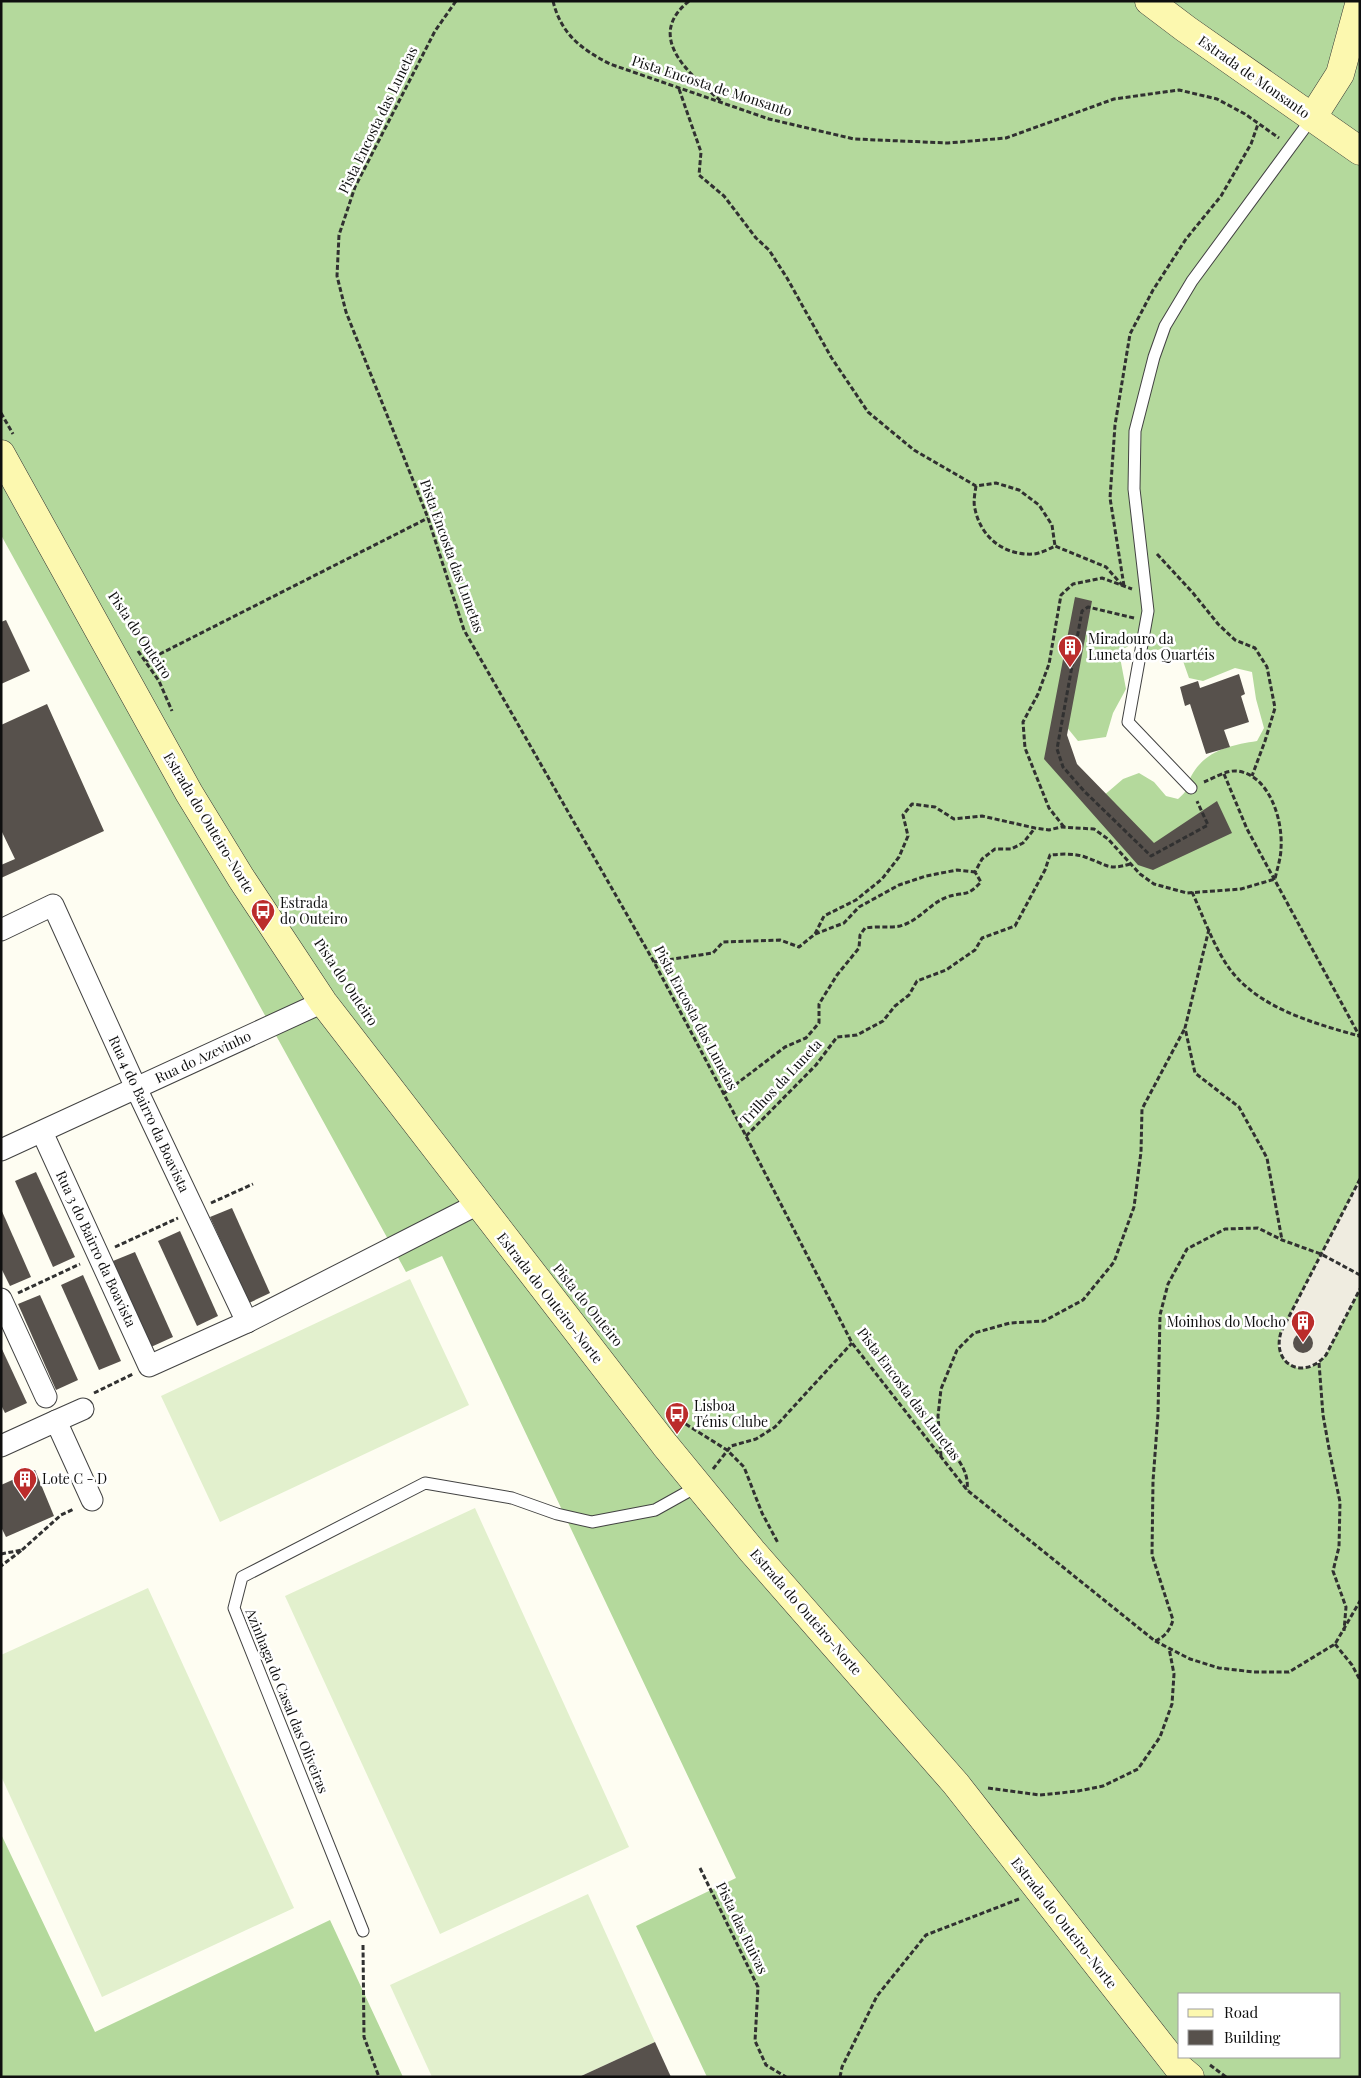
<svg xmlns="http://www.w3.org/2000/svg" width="1361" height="2078" font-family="'Playfair Display',serif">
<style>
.forest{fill:#b4d99c;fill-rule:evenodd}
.pitch{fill:#e2f0cd}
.plaza{fill:#efece0}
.building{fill:#57514c}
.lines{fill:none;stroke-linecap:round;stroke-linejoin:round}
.lane-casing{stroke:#424242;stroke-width:13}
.street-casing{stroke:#424242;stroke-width:23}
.secondary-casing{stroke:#313131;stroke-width:29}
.path{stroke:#313131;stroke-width:3;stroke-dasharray:5 2.5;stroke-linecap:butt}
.lane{stroke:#fff;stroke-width:11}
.street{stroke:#fff;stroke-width:21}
.secondary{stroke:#fcf8af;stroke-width:28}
.labels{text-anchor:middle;stroke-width:5;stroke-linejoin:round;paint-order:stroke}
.street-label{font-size:14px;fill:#0f0f0f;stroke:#fff}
.poi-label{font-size:14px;fill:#0f0f0f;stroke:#fff;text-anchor:start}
</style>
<rect width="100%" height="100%" fill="#fefdf2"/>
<g class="forest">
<path d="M1,1H1360V2077H707L636,1926L736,1878L442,1256L406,1272L1,535ZM1136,641L1145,655L1163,648L1183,661L1189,678L1203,681L1235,668L1252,672L1256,699L1264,728L1257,741C1232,745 1207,750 1193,773C1185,786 1193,786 1178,799L1166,796L1154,782L1139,773L1123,779L1102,797L1051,754L1065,725L1078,741L1106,737L1113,713L1126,689L1119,652ZM1180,1994H1340V2057H1180Z"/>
<polygon points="1,1834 95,2032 330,1920 403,2077 1,2077"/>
</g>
<g class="pitch">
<polygon points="410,1279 469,1405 220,1522 161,1396"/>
<polygon points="475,1508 629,1847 440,1934 285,1596"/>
<polygon points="148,1588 294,1908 102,1997 1,1776 1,1655"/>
<polygon points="588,1894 655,2042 579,2077 432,2077 390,1985"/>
</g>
<polygon class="plaza" points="1360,1179 1360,1289 1326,1355 1319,1363 1311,1367 1301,1369 1292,1366 1284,1360 1279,1351 1278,1341 1281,1332"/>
<g class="building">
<polygon points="1075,597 1092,601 1067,735 1077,764 1154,843 1217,801 1232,833 1153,870 1138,865 1044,759"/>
<polygon points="6,620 30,671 1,684 1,622"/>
<polygon points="1239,674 1245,694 1241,696 1249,722 1224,730 1230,747 1206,754 1190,704 1185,706 1180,687 1198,681 1200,688"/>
<polygon points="47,704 104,831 1,878 1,865 15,859 1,830 1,725"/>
<polygon points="36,1172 75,1257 53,1267 15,1181"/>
<polygon points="232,1208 270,1293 249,1303 210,1217"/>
<polygon points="1,1209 31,1277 10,1286 1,1268"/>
<polygon points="180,1231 218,1316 197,1326 158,1241"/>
<polygon points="135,1252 173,1337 151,1347 113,1261"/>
<polygon points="83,1275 121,1361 99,1370 61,1285"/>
<polygon points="40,1295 78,1380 56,1390 18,1304"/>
<circle cx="1303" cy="1343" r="10"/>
<polygon points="1,1347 27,1403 5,1413 1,1405"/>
<polygon points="35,1470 54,1516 6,1537 1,1527 1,1485"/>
<polygon points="655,2042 671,2077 579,2077"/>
</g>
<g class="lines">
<g class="lane-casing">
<g id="lane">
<polyline points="1191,788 1128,722 1148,611 1134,489 1135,431 1154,357 1165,326 1192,281 1312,118"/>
<polyline points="363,1931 234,1608 242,1577 425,1483 512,1498 557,1514 592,1522 655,1510 698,1486"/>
</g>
</g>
<g class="street-casing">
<g id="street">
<polyline points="1,930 53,905 136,1088 247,1322"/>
<polyline points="42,1132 149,1366 247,1322 478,1204"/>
<polyline points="1,1150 323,1002"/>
<polyline points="1,1299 46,1397"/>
<polyline points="56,1421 83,1409"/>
<polyline points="1,1446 56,1421 92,1500"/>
</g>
</g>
<g class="secondary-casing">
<g id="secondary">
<polyline points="1149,1 1186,29 1360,151"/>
<polyline points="1312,118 1340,74 1360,1"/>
<polyline points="1,454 189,793 241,878 323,1002 665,1445 752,1551 956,1784 1177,2066 1190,2077"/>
</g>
</g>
<g class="path">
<path d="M456,1L435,31L355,187L339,235L337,276L346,312L428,518L464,630L654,962L746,1136L852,1343L967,1490L1155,1641C1165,1637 1170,1630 1173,1620L1152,1555L1153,1481L1158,1414L1160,1315L1168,1284L1187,1249L1225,1229L1258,1228L1282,1240L1321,1254L1360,1275"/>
<path d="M553,1C561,34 581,49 610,64L769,119L854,139L948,143L1006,138L1114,99L1179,90L1217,99L1245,114L1279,138"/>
<path d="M689,1C643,38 692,76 722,102"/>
<polyline points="679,89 701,152 699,175 724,196 756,238 769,250 787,278 831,357 868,412 914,450 976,486 996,483 1019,490 1039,505 1052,525 1055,546"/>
<polyline points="1,413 13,434"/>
<path d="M976,486C975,493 973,502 975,509C981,538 1005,556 1034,554C1041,553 1049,549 1055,546L1106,567L1122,585"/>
<polyline points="1157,554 1193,593 1218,624 1235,640 1255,648 1267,667 1275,708 1265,741 1252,776"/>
<polyline points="1124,586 1110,498 1115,425 1130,334 1153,290 1186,239 1221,196 1251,144 1258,124"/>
<polyline points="1134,618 1088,607 1082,611 1057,749 1063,767 1084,791 1151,856 1208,825 1197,801"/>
<polyline points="138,651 159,681 172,711"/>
<polyline points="146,661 428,518"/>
<polyline points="1224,774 1247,829 1360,1037"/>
<polyline points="1064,827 1049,808 1025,748 1023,722 1038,694 1049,664 1061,595 1073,584 1102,578 1132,589"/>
<path d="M1192,892C1203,916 1214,947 1229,968C1258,1008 1313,1023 1359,1036"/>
<polyline points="1209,929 1185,1028 1195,1073 1239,1107 1267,1158 1282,1240"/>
<polyline points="815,934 844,923 859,907 899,885 926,876 957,870 975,872"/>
<path d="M654,962L713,953L723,942L780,940L799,947L815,934L824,916L856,900L882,879L899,857L908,836L903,815L912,804L935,807L954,819L982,816L1035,828L1049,830L1061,827L1094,829L1108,839L1140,874L1154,884L1187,893L1241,889L1275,879C1277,869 1281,858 1281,848C1283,821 1270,775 1237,771C1226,770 1214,778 1204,782"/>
<path d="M723,1094L785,1047L806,1038L819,1023V1004L837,975L859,948L860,935L865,928C876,926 889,928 900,926C919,921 929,904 947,897C965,891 966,898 981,882L975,872L982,859L995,849H1011L1023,843L1035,828"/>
<path d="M746,1136L816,1065L837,1037L857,1035L883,1021L895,1006L909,995L917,981L946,970L975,950L982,938L1015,926L1045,870L1050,855C1061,854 1074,853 1085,857C1106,864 1107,871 1130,864"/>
<path d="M1360,1179L1281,1332C1271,1365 1304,1381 1326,1355L1360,1289"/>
<polyline points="211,1203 253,1184"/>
<polyline points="115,1247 178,1218"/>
<polyline points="18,1293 80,1264"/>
<polyline points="1319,1363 1323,1415 1330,1454 1340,1502 1339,1547 1333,1571 1346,1607 1344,1631"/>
<polyline points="94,1393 133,1374"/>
<polyline points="673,1416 727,1450 744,1467 762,1513 778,1543"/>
<path d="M940,1438C953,1453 970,1469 967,1490"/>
<polyline points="941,1456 938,1416 941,1389 957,1350 974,1333 1010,1323 1044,1321 1083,1300 1114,1262 1134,1207 1141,1152 1142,1109 1185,1028"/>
<polyline points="713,1469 731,1446 756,1439 775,1427 852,1343"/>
<polyline points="22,1550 61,1515 74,1509"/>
<polyline points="1,1554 22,1550 1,1566"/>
<polyline points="1155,1641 1190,1659 1219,1668 1254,1672 1289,1672 1335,1644 1360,1601"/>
<polyline points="1335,1644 1352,1665 1360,1680"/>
<polyline points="988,1788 1040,1795 1078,1791 1103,1786 1138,1769 1160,1737 1172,1704 1174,1674 1169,1648"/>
<polyline points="700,1868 758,1987 755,2041 766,2065 786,2077"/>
<polyline points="363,1945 364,2037 379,2077"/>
<polyline points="1210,2065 1226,2077"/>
<polyline points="840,2077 842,2067 877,1996 926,1935 1019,1899"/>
</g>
<use href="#lane" class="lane"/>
<use href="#street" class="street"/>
<use href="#secondary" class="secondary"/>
</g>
<defs>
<g id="building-pin" transform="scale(1.25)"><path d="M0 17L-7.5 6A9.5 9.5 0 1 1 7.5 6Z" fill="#bb2c2b" stroke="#fff"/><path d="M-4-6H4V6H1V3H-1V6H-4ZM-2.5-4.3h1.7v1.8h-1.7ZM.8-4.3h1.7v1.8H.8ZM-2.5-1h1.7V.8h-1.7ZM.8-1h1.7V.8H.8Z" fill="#fff"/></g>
<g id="bus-pin" transform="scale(1.25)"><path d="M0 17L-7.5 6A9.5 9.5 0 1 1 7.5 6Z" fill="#bb2c2b" stroke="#fff"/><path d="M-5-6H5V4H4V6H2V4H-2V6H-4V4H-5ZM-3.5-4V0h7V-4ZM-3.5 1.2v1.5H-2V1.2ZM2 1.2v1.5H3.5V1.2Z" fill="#fff"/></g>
</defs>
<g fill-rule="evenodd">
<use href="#building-pin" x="1070" y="647"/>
<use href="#bus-pin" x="263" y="911"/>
<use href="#building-pin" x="1303" y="1322"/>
<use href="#bus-pin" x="677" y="1414"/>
<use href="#building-pin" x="25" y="1479"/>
</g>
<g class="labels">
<g class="street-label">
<text transform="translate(1254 77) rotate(35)" y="5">Estrada de Monsanto</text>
<text transform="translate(712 86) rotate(18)" y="5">Pista Encosta de Monsanto</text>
<text transform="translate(378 120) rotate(-64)" y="5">Pista Encosta das Lunetas</text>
<text transform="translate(452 556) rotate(70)" y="5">Pista Encosta das Lunetas</text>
<text transform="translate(140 635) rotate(56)" y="5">Pista do Outeiro</text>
<text transform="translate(209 823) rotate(59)" y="5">Estrada do Outeiro-Norte</text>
<text transform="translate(346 982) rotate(56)" y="5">Pista do Outeiro</text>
<text transform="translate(696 1018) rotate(62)" y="5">Pista Encosta das Lunetas</text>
<text transform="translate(203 1057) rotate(-25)" y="5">Rua do Azevinho</text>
<text transform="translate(781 1082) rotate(-47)" y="5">Trilhos da Luneta</text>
<text transform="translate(149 1114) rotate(65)" y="5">Rua 4 do Bairro da Boavista</text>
<text transform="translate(96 1249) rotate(65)" y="5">Rua 3 do Bairro da Boavista</text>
<text transform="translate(550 1298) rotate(52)" y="5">Estrada do Outeiro-Norte</text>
<text transform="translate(588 1305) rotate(51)" y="5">Pista do Outeiro</text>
<text transform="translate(909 1394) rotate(53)" y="5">Pista Encosta das Lunetas</text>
<text transform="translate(806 1612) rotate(49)" y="5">Estrada do Outeiro-Norte</text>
<text transform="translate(287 1701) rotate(68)" y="5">Azinhaga do Casal das Oliveiras</text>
<text transform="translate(1064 1923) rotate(52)" y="5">Estrada do Outeiro-Norte</text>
<text transform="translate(742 1928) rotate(64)" y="5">Pista das Ruivas</text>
</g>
<g class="poi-label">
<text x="1088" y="644">Miradouro da<tspan x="1088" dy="16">Luneta dos Quartéis</tspan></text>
<text x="280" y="908">Estrada<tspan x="280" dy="16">do Outeiro</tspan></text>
<text x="1286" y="1327" text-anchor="end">Moinhos do Mocho</text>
<text x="694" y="1411">Lisboa<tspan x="694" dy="16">Ténis Clube</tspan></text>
<text x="42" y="1484">Lote C - D</text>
</g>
</g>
<rect width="1361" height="2078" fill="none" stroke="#0f0f0f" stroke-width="5"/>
<rect x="1178" y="1993" width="162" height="65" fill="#ffffff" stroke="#9f9f9f"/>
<rect x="1188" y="2009" width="25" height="8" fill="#fcf8af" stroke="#9f9f9f"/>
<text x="1224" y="2018" font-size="15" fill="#0f0f0f">Road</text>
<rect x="1188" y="2030" width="25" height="15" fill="#57514c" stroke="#9f9f9f"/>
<text x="1224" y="2043" font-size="15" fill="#0f0f0f">Building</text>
</svg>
